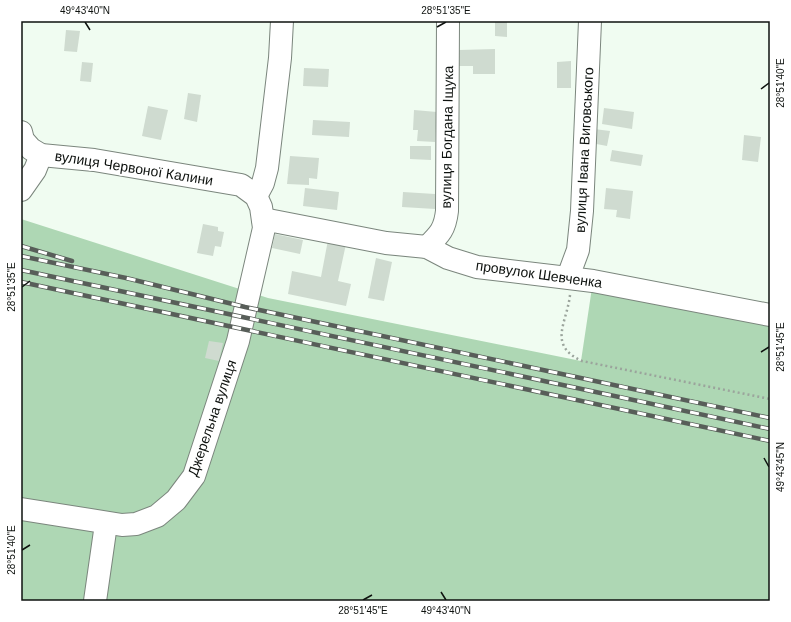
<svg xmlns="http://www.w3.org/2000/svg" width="791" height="622" font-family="Arial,sans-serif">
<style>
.green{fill:#aed7b4}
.building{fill:#cfdbd0}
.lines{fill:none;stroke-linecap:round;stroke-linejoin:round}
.minor-casing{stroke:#7b867d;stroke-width:24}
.path{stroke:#9ba49c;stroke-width:2.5;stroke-dasharray:2 3;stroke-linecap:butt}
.minor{stroke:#fff;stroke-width:22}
.rail-casing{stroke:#585e59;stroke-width:4.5}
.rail{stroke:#fff;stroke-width:3;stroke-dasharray:9;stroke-linecap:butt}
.ticks{fill:none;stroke:#0e120f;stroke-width:1.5}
.labels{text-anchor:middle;stroke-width:3.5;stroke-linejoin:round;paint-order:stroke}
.street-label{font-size:14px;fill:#0e120f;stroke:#fff}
.neatline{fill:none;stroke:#0e120f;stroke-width:1.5}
.ticks-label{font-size:10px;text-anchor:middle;fill:#0e120f}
</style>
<rect width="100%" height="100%" fill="#f0fcf1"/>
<polygon class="green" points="21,219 268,298 581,361 593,281 770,315 770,601 21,601"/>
<g class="building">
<polygon points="495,21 507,21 507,37 495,36"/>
<polygon points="66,30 80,31 77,52 64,51"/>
<polygon points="495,49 495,74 473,74 473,66 459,66 459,50"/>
<polygon points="571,61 571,88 557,88 557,62"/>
<polygon points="82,62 93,63 91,82 80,81"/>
<polygon points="304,68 329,69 328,87 303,86"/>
<polygon points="188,93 201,95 197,122 184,119"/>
<polygon points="148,106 168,110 161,140 142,136"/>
<polygon points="604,108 634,112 632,129 602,124"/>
<polygon points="414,110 437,112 435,142 417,141 418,130 413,130"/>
<polygon points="313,120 350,122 349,137 312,135"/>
<polygon points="594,129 610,131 607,146 591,143"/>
<polygon points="744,135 761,137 758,162 742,160"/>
<polygon points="410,146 431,146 431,160 410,159"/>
<polygon points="612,150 643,155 641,166 610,161"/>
<polygon points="290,156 319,158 317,179 309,178 309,185 287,184"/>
<polygon points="305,188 339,192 337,210 303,206"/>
<polygon points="606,188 633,191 630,219 616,217 617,210 604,209"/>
<polygon points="403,192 435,194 435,209 402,207"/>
<polygon points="203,224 218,227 218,231 224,232 221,247 215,246 213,256 197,253"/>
<polygon points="275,234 303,240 300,254 272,248"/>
<polygon points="328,240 346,244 338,281 351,284 346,306 288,294 292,271 321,277"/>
<polygon points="376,258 392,262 384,301 368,298"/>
<polygon points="209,341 223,343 219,361 205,358"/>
</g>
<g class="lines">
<g class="minor-casing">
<g id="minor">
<polyline points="21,132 23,140 31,149 41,155 94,160 241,185 256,196 261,207 264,228 238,341 194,476 176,500 157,516 136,524 122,525 21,509"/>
<polyline points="21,190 35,170 41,155"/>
<polyline points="256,196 263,183 267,168 280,58 282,21"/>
<polyline points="263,219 386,243 427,247 448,258 477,267 593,281 770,315"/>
<path d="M427,247C440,234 445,229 447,211L448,21"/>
<polyline points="568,277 578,250 582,211 590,21"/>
<polyline points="95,601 106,524"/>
</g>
</g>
<path class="path" d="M570,295C567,323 547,345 582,361L770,399"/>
<use href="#minor" class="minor"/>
<g class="rail-casing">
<g id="rail">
<polyline points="21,246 72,261"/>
<polyline points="21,256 126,278 245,307 770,418"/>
<polyline points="21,270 770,429"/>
<polyline points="21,282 770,441"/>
</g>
</g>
<use href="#rail" class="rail"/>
</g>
<path class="ticks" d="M85,22L90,30M437,27L446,22M761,89L769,83M22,287L30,281M761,352L769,347M764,458L769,467M22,550L30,545M441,592L446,600M363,600L372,595"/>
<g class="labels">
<g class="street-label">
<text transform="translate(447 137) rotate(-89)" y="5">вулиця Богдана Іщука</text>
<text transform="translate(584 150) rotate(-87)" y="5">вулиця Івана Виговського</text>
<text transform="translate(134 168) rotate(9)" y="5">вулиця Червоної Калини</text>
<text transform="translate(539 274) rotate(8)" y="5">провулок Шевченка</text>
<text transform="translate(212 418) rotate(-71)" y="5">Джерельна вулиця</text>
</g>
</g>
<rect width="791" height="622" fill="none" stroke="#ffffff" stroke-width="44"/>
<rect x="22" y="22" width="747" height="578" class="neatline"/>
<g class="ticks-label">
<text x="85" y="14">49°43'40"N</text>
<text x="446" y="14">28°51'35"E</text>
<text transform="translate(780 83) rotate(-90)" y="4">28°51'40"E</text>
<text transform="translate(11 287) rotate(-90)" y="4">28°51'35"E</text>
<text transform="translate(780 347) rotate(-90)" y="4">28°51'45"E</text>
<text transform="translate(780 467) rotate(-90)" y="4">49°43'45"N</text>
<text transform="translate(11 550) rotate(-90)" y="4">28°51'40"E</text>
<text x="363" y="614">28°51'45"E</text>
<text x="446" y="614">49°43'40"N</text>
</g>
</svg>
